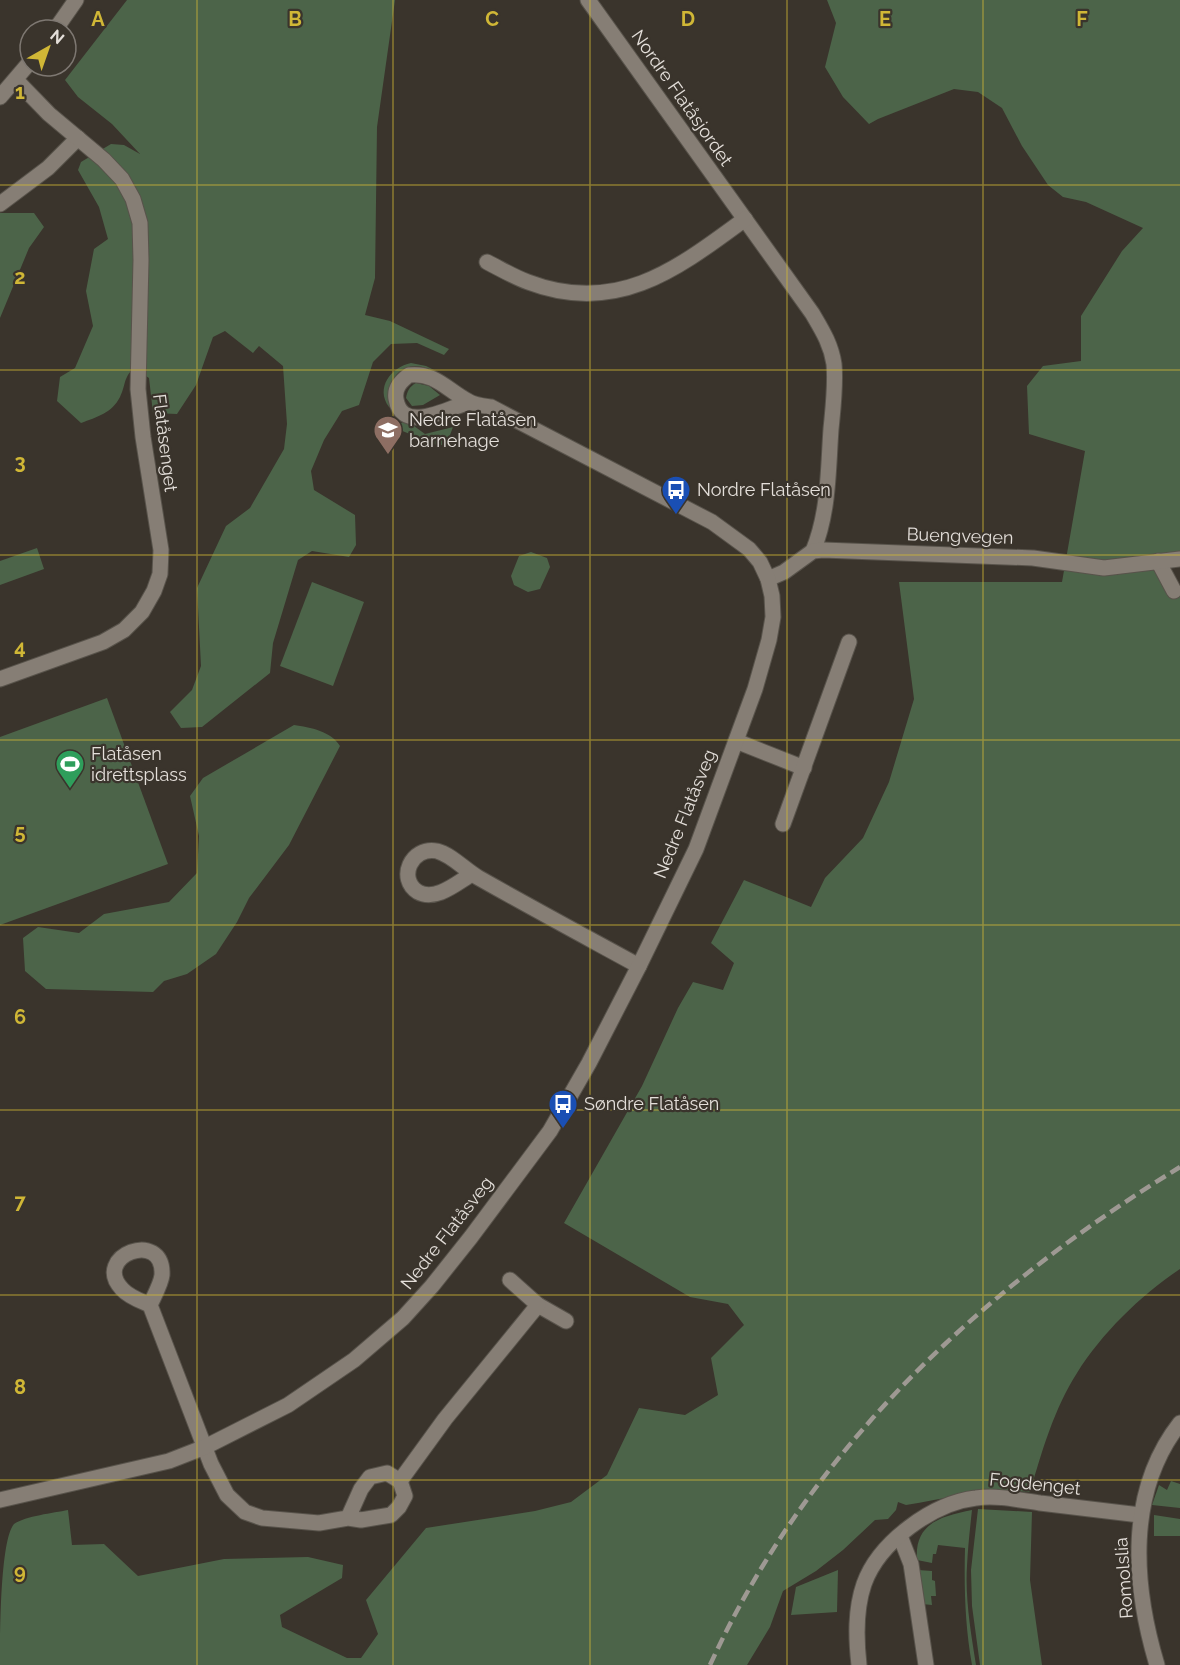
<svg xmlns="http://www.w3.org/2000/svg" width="1180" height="1665" font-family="Raleway,sans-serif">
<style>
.green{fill:#4c6449}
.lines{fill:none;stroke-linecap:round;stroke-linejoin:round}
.minor-casing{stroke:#58534b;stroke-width:17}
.tertiary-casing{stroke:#58534b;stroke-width:17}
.minor{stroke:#867e75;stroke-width:15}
.tertiary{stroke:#867e75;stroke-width:15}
.rail{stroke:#9e9993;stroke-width:4.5;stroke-dasharray:12 6;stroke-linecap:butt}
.grid{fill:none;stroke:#d0b736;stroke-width:1.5;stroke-opacity:0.55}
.labels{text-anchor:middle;stroke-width:4.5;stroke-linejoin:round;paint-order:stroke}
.street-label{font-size:18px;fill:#e4dfda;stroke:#3a342c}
.poi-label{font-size:18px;fill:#e4dfda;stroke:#3a342c;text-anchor:start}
.grid-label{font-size:20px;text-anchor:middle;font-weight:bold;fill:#d0b736;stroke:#3a342c;stroke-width:4.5;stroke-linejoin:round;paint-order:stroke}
</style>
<rect width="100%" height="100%" fill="#3a342c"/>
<g class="green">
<path d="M127,0H395L377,127L375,278L365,315L390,321L449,349L444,355L417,343L391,344L373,362L359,405L342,411L324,440L311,471L314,490L355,515L356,545L349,557L312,551L298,560L273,643L270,673L202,727L181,728L170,712L192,690L201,666L197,588L226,526L250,508L284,449L287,424L283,366L259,346L253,353L225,331L213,337L196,385L177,414L153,413L149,378L134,368C123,378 126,385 120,397C112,413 97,417 81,423L57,401L60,377L75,368L93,326L86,291L94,249L108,239L99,207L78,170L81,162L111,144L124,145L140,154L112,124L78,97L65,80Z"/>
<path d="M827,0H1180V557L1162,563L1180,594V1269C1141,1295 1102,1333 1077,1373C1054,1409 1042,1451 1030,1492C984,1487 951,1498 906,1505L898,1502L896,1510L888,1519L875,1520L843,1550L816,1571L783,1591L770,1627L747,1665H0C0,1637 0,1540 14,1524C26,1516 53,1513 68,1510L72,1545L104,1544L138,1576L224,1559L308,1557L343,1565L342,1578L280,1615L282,1627L347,1658H361L378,1634L366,1600L426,1528L535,1511L571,1502L607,1475L639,1408L685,1415L718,1395L711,1358L744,1325L728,1304L690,1297L564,1223L642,1086L678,1008L693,982L723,990L734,963L711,943L744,880L811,907L825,878L863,838L889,782L914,699L899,582H1062L1085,451L1029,434L1027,386L1043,366L1081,361V316L1122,251L1143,228L1086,202L1063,197L1048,185L1022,146L1002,108L978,92L954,89L878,119L869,124L843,97L825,67L836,23Z"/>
<polygon points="0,213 34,213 44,227 29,248 0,318"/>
<path d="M411,363L426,366L434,370C428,369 422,366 415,366C394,367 385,389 391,406L389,407C375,388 391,367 411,363Z"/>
<path d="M416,383L429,386L440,395L423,405L412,406L406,398C407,391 410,386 416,383Z"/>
<polygon points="404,422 414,426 425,434 453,427 447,443 439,446 400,430 401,423"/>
<polygon points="37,548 44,569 0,585 0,561"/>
<polygon points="531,552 547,558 550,567 540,589 528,592 514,585 511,576 519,556"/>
<polygon points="312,582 364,602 333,686 280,666"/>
<polygon points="107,698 168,864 0,925 0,737"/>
<path d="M294,725C310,727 332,732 340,746L289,845L249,898L237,922L216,954L187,974L164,981L153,992L46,989L25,971L23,938L38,927L79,933L104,914L169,902L197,873L199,836L190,796L203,778Z"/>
<polygon points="1171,1481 1180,1484 1180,1508 1152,1505 1159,1485 1167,1490"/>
<polygon points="978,1509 1032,1512 1030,1580 1042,1665 980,1665 972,1606 971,1570"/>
<path d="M972,1510C970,1528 968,1547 967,1566C965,1599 971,1633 976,1665H972C965,1626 964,1588 965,1548L938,1545L936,1554H933L932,1563L917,1560C914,1523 942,1516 972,1510Z"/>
<polygon points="1154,1515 1180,1519 1180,1536 1154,1536"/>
<polygon points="838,1570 837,1612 791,1615 796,1587"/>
<polygon points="918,1570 932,1571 932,1580 935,1581 936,1596 931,1596 932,1605 922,1604"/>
</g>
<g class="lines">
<g class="minor-casing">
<g id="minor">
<path d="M588,0L812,313C822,330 831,344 834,364C836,385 833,408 831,429C828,471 829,512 813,551"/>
<polyline points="0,204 48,168 78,138"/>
<path d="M487,262C501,269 514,277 528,282C617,316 677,269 745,219"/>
<polyline points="1158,561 1174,591"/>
<polyline points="768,579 784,572 813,551 823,550 1033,558 1104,568 1180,559"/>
<polyline points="0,679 103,642 124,630 142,612 154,591 160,574 161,550 143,437 138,389 141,260 140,223 133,199 122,179 104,160 49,114 16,80"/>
<polyline points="736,741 804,768"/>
<polyline points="783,824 849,642"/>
<path d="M472,874C458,882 436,902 418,892C397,879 411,846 437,851C452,855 465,870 479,878C532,908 586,937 639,966"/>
<path d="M150,1305C141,1301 129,1297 122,1289C91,1256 164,1228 162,1275C161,1284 154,1296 150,1305L211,1464L227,1495L245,1512L262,1518L319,1523L348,1518L361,1520L391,1515L399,1507L405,1496L400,1481L387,1473L370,1477L361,1489L348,1518"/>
<polyline points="538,1305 566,1321"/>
<polyline points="400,1481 445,1419 538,1305 510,1280"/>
<polyline points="900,1536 911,1564 926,1665"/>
<path d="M859,1665C856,1638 855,1610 864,1584C879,1542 933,1503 976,1498C997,1495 1019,1500 1040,1503C1073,1507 1107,1511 1140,1515"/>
</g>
</g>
<g class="tertiary-casing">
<g id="tertiary">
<polyline points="55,30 76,0"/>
<polyline points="0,97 30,62"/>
<path d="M0,1500L169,1461L205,1447L288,1405L354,1360L403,1318L432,1286L471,1237L550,1131L589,1063L639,966L696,849L755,689L769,640L773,617L772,596L768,579L760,562L749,549L712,522L491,407C484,406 474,405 468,401C447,390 435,372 409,375C401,381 394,388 396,399C402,435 449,408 469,402"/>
<path d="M1157,1665C1133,1585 1126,1492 1180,1423"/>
</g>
</g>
<use href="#minor" class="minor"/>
<use href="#tertiary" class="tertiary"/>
<path class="rail" d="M710,1665C809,1449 980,1290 1180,1167"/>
</g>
<path class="grid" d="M197,0V1665M393,0V1665M590,0V1665M787,0V1665M983,0V1665M0,185H1180M0,370H1180M0,555H1180M0,740H1180M0,925H1180M0,1110H1180M0,1295H1180M0,1480H1180"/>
<defs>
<g id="school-pin" transform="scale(1.5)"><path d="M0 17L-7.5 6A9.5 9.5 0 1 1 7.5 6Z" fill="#8d6e63" stroke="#3a342c"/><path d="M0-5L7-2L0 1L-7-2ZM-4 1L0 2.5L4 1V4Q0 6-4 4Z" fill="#fff"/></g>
<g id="bus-pin" transform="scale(1.5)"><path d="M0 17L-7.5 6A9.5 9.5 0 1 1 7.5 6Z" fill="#1a4fb4" stroke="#3a342c"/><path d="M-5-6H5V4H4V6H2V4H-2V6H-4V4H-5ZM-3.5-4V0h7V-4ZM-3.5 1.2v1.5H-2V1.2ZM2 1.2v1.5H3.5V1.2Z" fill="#fff"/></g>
<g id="stadium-pin" transform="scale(1.5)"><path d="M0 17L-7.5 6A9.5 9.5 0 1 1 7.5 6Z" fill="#2e9e5b" stroke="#3a342c"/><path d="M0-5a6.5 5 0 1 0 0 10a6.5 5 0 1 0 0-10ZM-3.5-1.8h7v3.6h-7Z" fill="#fff"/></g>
</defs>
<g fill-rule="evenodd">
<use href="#school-pin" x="388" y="430"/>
<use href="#bus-pin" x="676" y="490"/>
<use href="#stadium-pin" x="70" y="764"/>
<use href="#bus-pin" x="563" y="1104"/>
</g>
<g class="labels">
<g class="street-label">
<text transform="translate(682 98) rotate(55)" y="6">Nordre Flatåsjordet</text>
<text transform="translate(165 443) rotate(83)" y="6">Flatåsenget</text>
<text transform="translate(960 536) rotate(2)" y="6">Buengvegen</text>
<text transform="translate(685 814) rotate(-68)" y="6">Nedre Flatåsveg</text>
<text transform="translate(447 1233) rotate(-52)" y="6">Nedre Flatåsveg</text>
<text transform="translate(1035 1484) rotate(6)" y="6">Fogdenget</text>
<text transform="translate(1124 1578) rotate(-94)" y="6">Romolslia</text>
</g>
<g class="poi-label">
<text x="409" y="426">Nedre Flatåsen<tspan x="409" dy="21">barnehage</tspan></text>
<text x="697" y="496">Nordre Flatåsen</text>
<text x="91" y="760">Flatåsen<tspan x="91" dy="21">idrettsplass</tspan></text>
<text x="584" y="1110">Søndre Flatåsen</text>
</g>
</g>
<g class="grid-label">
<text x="98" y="26">A</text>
<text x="295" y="26">B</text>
<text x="492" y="26">C</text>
<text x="688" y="26">D</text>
<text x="885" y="26">E</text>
<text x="1082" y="26">F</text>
<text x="20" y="99">1</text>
<text x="20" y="284">2</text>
<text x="20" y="469">3</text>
<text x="20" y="654">4</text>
<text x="20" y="839">5</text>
<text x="20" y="1024">6</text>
<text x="20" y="1209">7</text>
<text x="20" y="1394">8</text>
<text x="20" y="1579">9</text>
</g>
<g transform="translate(48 48) rotate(40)"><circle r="28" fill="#3a342c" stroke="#7e7872" stroke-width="1.5"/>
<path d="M0-4.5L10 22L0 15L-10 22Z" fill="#d0b736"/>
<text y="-9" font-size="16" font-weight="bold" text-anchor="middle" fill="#e4dfda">N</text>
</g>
</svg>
